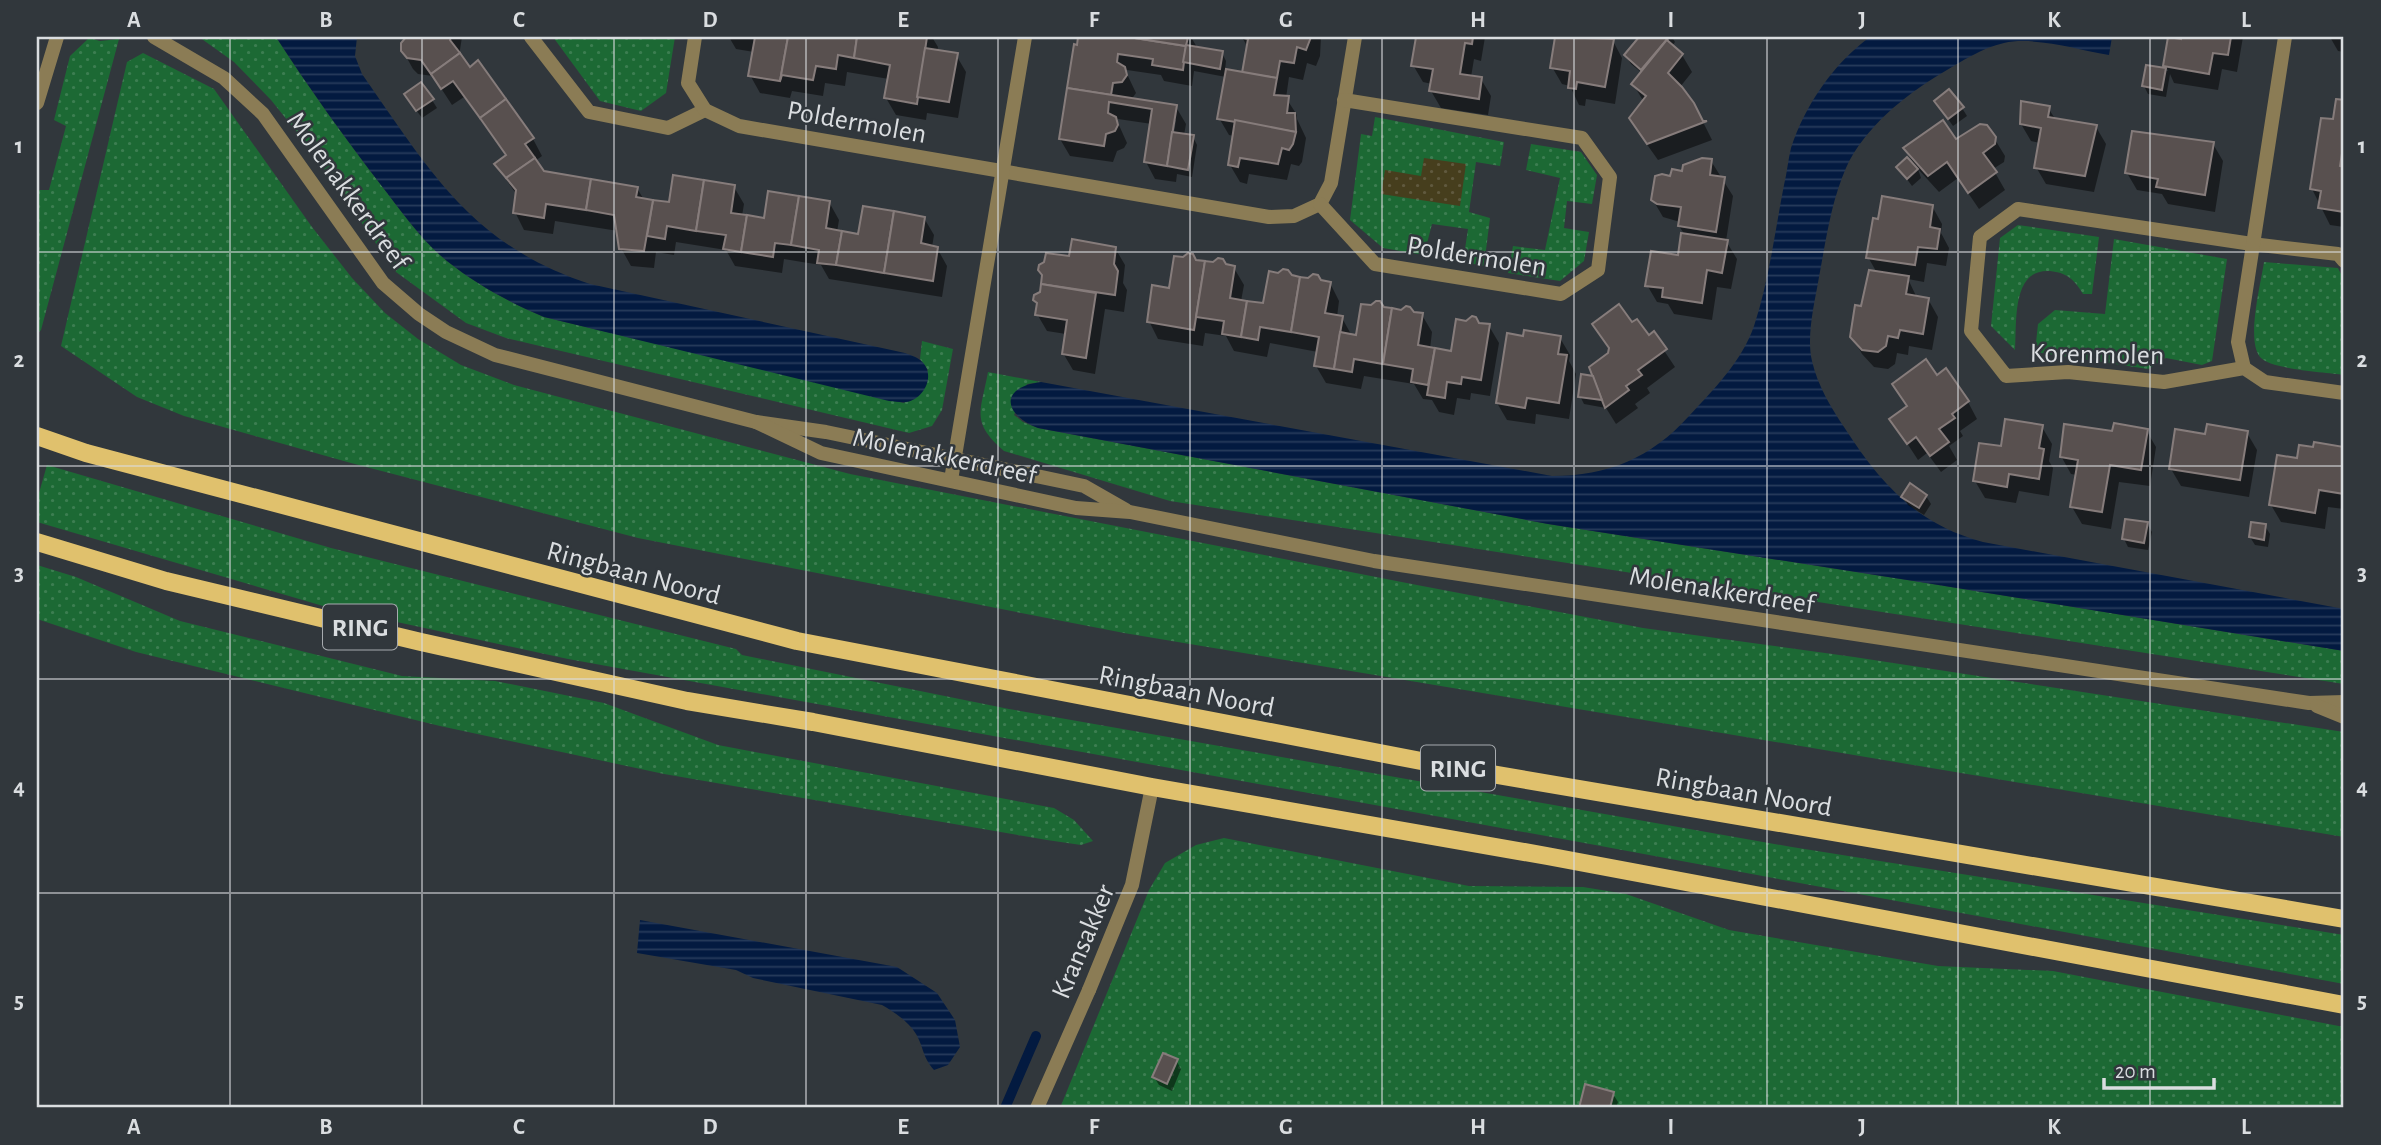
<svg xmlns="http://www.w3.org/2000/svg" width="2381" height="1145" font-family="'Alegreya Sans',sans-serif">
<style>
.grass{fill:url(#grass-dots)}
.sand{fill:url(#sand-dots)}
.water{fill:url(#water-rules)}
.shadow{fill:#0007;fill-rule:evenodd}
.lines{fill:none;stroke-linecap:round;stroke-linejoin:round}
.stream{stroke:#031a40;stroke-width:10}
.building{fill:#58504f;stroke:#867c7b;stroke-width:2}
.service{stroke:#8b7c55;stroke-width:14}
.minor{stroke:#8b7c55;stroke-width:14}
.tertiary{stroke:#8b7c55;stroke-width:14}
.primary{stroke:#e0c16d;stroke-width:18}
.grid{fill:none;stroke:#dadde0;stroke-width:2;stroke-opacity:0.55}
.labels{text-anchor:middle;stroke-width:5;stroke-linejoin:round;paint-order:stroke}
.shield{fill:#31373c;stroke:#a7abaf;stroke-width:2}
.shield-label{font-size:26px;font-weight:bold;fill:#dadde0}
.street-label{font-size:28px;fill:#dadde0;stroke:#31373c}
.neatline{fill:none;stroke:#dadde0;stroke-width:2.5}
.grid-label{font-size:23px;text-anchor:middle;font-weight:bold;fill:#dadde0}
</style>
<defs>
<pattern id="grass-dots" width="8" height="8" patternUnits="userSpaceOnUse" patternTransform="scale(1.75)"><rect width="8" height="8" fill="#1c6934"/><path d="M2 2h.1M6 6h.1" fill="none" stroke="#3c7e51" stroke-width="1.8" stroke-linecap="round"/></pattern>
<pattern id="sand-dots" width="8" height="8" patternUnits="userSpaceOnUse" patternTransform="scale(1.75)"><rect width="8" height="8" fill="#463e1d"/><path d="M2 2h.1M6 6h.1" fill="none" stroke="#60593e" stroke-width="1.8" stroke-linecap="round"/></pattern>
<pattern id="water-rules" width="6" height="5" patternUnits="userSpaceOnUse" patternTransform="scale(1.75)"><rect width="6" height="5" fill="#031a40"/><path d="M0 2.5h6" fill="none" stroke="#273b5b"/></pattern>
</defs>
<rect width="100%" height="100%" fill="#31373c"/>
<g class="grass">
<path d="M199,37H276C309,88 344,137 381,185C401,211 421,240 447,261C477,285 509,302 544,317L904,403L928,370L920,359L922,341L953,349L942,410L932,426L909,433L506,338L466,323L396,272L308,146L271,100L234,62Z"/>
<polygon points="553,37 675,37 666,93 641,111 600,101"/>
<polygon points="89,38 100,41 119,39 41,330 37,334 37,208 39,190 49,190 66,126 54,120 70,56"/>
<polygon points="143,53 214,89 312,227 352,278 385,313 418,339 461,365 514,385 850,474 1417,585 1643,628 1854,657 2344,732 2344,837 1124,633 638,538 351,463 184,416 137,397 61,346 127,62"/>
<polygon points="1375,117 1504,142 1500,166 1476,162 1469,212 1490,218 1484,266 1463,262 1468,229 1432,224 1424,255 1383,248 1350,220 1361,134 1372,136"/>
<polygon points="1531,144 1581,152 1597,175 1592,204 1567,201 1564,228 1589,232 1584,261 1560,281 1508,273 1513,246 1545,250 1560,178 1526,170"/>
<path d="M2018,225L2099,237L2092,294H2083C2074,279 2067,273 2050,271C2011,268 2017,324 2015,350L1991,326L2000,238Z"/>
<polygon points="2114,239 2227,259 2212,361 2202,365 2166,358 2148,369 2035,352 2038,324 2055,310 2105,314"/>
<path d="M2264,262L2338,268L2344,280V375C2327,372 2271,370 2260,357C2246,340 2261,283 2264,262Z"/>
<path d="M988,372L1041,382L1027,384L1014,415L1023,422L1038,428L1548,524L1920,582L2344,651V684L1170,501L1004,451C970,422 981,411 988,372Z"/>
<polygon points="47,465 331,548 736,649 742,655 1009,709 1792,847 2344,935 2344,984 1579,842 568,659 323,606 37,522 37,500"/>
<polygon points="37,565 76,577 180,621 402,676 495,681 604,703 718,745 1054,808 1074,820 1093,841 1081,845 1047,840 664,774 440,726 136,652 37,619"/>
<polygon points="1224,838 1469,886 1583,887 1626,894 1729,930 1938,966 2053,971 2344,1027 2344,1108 1060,1108 1149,890 1165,863 1196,845"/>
</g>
<polygon class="sand" points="1424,158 1466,164 1460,206 1381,194 1385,170 1421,176"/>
<g class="water">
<path d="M276,37H357L355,56L362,74C430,171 471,245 590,284L905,353C910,355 917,357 920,360C937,373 925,399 906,402C901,403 895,401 889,401L544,317C509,302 477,285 447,261C421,240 401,211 381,185C344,137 309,88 276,37Z"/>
<path d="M1870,37H2112L2109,55C2079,50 2034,36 2004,43C1982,48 1962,61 1942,73C1905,95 1864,128 1846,168C1831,202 1826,240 1819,277C1815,301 1806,336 1812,361C1818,386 1830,406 1844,427C1880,483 1916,524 1983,542L2344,609V651L1920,582L1548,524L1038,428C1002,414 1000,387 1041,382L1552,476C1608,476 1651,458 1689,416C1714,389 1742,361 1754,326C1769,281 1775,231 1784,185C1787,173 1788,160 1791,148C1805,105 1834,63 1870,37Z"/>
<path d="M640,920L897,967L937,993L955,1020L960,1047L948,1065L934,1070C922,1056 924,1048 916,1034C909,1022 894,1012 882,1005L753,978L736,970L637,953Z"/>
</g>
<g class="shadow">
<polygon points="413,37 462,37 459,56 533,139 542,156 535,161 543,172 637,188 644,200 671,204 734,187 744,204 742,216 765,220 829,202 839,220 837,232 860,236 924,218 934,235 932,247 937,248 947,266 942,297 829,279 821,265 802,262 784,259 782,273 735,266 726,250 676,242 674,255 656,252 654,268 631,266 621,248 618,231 555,221 553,234 524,230 515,212 517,195 496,165 508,156 464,97 452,105 433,76 418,74 413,69 403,51 405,40"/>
<polygon points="729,37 932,37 938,47 937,52 956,55 966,72 958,118 927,113 926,120 896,115 886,98 889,79 847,72 845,86 825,83 823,96 792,91 790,98 760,93 750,75 754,52 736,49"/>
<path d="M1080,37H1191L1198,49L1222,53L1226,61L1225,71L1244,75L1248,48L1242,37H1321L1320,56L1316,66L1307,63L1303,80L1289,77L1286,98L1297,115V119L1306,138L1302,162L1299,166L1291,164L1287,180L1249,174L1247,184L1240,182L1230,165L1234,136L1229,135L1219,118L1226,77L1194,71L1192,86L1164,81L1161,75L1127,70V74L1136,93L1131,100L1176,107L1186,124L1184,135L1193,137L1197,145L1192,177L1177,174L1176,182L1155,179L1146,162L1152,124L1118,119V123L1127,143L1124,148L1117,151L1113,162L1070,156L1060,139ZM1173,120H1176L1173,140H1169Z"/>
<polygon points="1417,37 1485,37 1481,61 1474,59 1471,77 1481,79 1491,96 1488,115 1441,108 1431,91 1432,84 1423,82 1413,65"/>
<polygon points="1557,37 1605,37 1604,39 1613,41 1622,58 1615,104 1586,99 1585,106 1579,105 1570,86 1562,84 1552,67"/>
<polygon points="1641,37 1672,37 1675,42 1672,46 1682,55 1692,72 1680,87 1703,122 1712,140 1658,160 1641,136 1631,118 1644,102 1633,84 1642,73 1631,64 1626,56"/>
<polygon points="2183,37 2243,37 2237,72 2222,69 2218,90 2174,83 2170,74 2166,97 2148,94 2144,86 2147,67 2168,71 2165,65"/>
<polygon points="2330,37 2344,37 2344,52 2338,51"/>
<polygon points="432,100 437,108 422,118 411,103"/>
<polygon points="2338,101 2344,102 2344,227 2330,225 2312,189 2334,121"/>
<polygon points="1962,108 1967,116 1953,126 1941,109"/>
<polygon points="2048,108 2056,120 2096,127 2106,144 2094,192 2046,184 2036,167 2040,143 2031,141 2021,124"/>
<polygon points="1994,138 2005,156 2004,162 1993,169 2005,190 1979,209 1958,178 1939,192 1918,169 1921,178 1912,186 1898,167 1915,166 1905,149 1956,141"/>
<polygon points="2213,144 2223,161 2215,212 2168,204 2162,194 2137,190 2127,173"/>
<polygon points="1711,161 1733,196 1726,241 1737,259 1731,289 1717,287 1712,320 1674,314 1668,304 1657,302 1647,285 1679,257 1685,235 1679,226 1680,222 1663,217 1653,200 1672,178"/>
<polygon points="1932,206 1942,224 1941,233 1949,248 1946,266 1927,263 1924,282 1908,279 1917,298 1928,299 1938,317 1932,350 1909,346 1908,355 1897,353 1895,364 1888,369 1874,367 1862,354 1852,336 1877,273 1868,257"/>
<polygon points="1115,248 1125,265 1123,283 1127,290 1124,312 1105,309 1095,374 1073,370 1063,353 1066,334 1047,331 1037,314 1038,306 1035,300 1041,293 1044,278 1071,258"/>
<polygon points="1195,261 1234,268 1244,285 1241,301 1265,305 1291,277 1330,283 1339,301 1337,317 1342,318 1352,336 1358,337 1383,308 1422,315 1432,332 1430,349 1453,353 1478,324 1489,326 1499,343 1490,396 1471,393 1470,400 1457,398 1454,415 1439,412 1432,400 1423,399 1414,384 1364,376 1361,389 1326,383 1316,366 1318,352 1270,343 1267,357 1234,351 1226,336 1205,333 1203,346 1158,339 1149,321 1170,290"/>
<polygon points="1594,325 1632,325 1649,337 1653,334 1675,367 1647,388 1650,393 1635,404 1638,408 1616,424 1606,408 1584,404 1580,396 1595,378 1611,351"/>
<polygon points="1525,338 1560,338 1570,355 1569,361 1576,374 1569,419 1536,414 1535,424 1507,420 1497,403"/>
<polygon points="1937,377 1968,402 1977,419 1960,431 1963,436 1949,446 1957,460 1941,472 1927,453 1918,460 1892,420 1908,407"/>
<polygon points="2042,427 2052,444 2049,461 2053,468 2049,496 2019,491 2016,503 1985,498 1975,481 2003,448"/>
<polygon points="2146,430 2156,447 2150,486 2119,482 2111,529 2082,524 2072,507 2077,475 2071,474 2061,456 2114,433"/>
<polygon points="2247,433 2257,450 2249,497 2181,486 2171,469 2206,436"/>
<polygon points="2315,444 2344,448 2344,509 2328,507 2325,529 2281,522 2271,505 2298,460 2314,449"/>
<polygon points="1926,496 1931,504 1924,515 1908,505 1903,497"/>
<polygon points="2147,524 2152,532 2148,550 2128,547 2124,539"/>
<polygon points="2265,526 2270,534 2268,547 2255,545 2250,537"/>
<polygon points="1176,1060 1181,1069 1172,1091 1159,1085 1154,1077"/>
<polygon points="1587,1086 1613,1094 1618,1102 1616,1108 1581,1108"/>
</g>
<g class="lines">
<polyline class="stream" points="1005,1108 1036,1036"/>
</g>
<g class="building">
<polygon points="406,37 451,37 450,40 460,53 431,74 421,60 407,58 401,51 401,43"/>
<polygon points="750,37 788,37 780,81 748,76 755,37"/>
<polygon points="788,37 857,37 854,58 838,55 836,69 816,66 813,80 782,75 780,81"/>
<polygon points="857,37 927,37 917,104 884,98 890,65 854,58"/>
<polygon points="1078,37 1128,37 1186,46 1183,70 1152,65 1153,59 1118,54 1117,62 1125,67 1127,75 1122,82 1113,83 1111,95 1067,88 1074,44 1077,45"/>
<polygon points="1128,37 1188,37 1186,46"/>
<polygon points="1240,37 1311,37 1306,50 1297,47 1294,63 1280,61 1277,78 1242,73 1248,39"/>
<polygon points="1416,37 1473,37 1472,44 1465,43 1460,74 1482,77 1479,99 1429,91 1433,69 1411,66"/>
<polygon points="1555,37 1614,39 1605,87 1577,82 1576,89 1568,88 1570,71 1550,68"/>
<polygon points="1639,37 1669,37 1641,70 1624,55"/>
<polygon points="1669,37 1667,40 1683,54 1668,73 1682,87 1694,103 1703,121 1707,121 1647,144 1629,118 1646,96 1631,84"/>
<polygon points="2168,37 2181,39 2181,37 2231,37 2228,55 2213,53 2209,74 2163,66"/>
<polygon points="1186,45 1223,51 1220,69 1183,62"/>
<polygon points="925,48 958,53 949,102 917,97"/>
<polygon points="460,53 470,67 478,60 506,99 480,118 453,81 441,89 431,74"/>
<polygon points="2146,65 2166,68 2162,90 2142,86"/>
<polygon points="1226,69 1277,78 1274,95 1289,96 1287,113 1295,113 1296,132 1217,119"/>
<polygon points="421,82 434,99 416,111 404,94"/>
<polygon points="1067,88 1177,105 1167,166 1144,162 1152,109 1109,102 1108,113 1116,117 1118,125 1115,131 1106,134 1104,146 1059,139"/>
<polygon points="1949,89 1964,107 1948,119 1934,101"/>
<polygon points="506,99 534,138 525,144 535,158 506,178 494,164 506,155 480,118"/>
<polygon points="2336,99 2344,100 2344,141 2340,166 2344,167 2344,212 2318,208 2321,191 2310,189 2321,118 2333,119"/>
<polygon points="2021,101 2050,106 2048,117 2097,125 2085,176 2034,168 2041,128 2020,124"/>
<polygon points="1235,120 1296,132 1293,144 1289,150 1282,148 1278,164 1240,158 1238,167 1228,165"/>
<polygon points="1943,120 1956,139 1980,124 1987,125 1996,137 1995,144 1983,153 1997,172 1968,193 1947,162 1928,176 1903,148"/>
<polygon points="2132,131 2214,142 2205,195 2156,187 2158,179 2125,173"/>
<polygon points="1172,132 1194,135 1188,170 1167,166"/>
<polygon points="1907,157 1918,169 1907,179 1896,167"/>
<polygon points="535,158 544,171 591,179 586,210 546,204 544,218 513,213 516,190 506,178"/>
<polygon points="1702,158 1712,159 1710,175 1725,177 1716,232 1678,226 1681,207 1657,204 1651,200 1655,176 1662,174 1670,176 1672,169 1682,171 1683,165"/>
<polygon points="673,175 704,180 696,231 667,226 665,239 647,236 653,200 669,202"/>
<polygon points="591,179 638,187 636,197 653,200 644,251 619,249 614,215 586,210"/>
<polygon points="704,180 735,185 731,213 747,215 741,252 723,249 726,235 696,231"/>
<polygon points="768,191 799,196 791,245 775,243 773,257 741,252 747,215 764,218"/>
<polygon points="799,196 830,201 826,228 842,231 836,265 817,263 819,250 791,245"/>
<polygon points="1882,196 1933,205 1930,227 1940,229 1937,249 1918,247 1915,265 1866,258 1873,218 1878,219"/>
<polygon points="863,206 894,211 884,273 836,265 842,231 858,234"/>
<polygon points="894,211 925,217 921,243 938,247 933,281 884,273"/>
<polygon points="1681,233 1728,240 1722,273 1707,270 1702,303 1662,297 1663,288 1645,286 1651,251 1678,255"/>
<polygon points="1072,239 1116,247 1114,264 1118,271 1115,295 1041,284 1042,275 1038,270 1039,265 1044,262 1046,253 1069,256"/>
<polygon points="1188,253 1193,254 1196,260 1205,261 1194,330 1147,322 1152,285 1169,288 1174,256 1183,257"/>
<polygon points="1218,258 1223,259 1226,264 1235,266 1230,298 1247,301 1241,337 1222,334 1224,321 1196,317 1205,261 1213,262"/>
<polygon points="1283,269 1288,270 1292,275 1300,277 1291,332 1260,327 1258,340 1241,337 1247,301 1263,303 1269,271 1278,273"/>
<polygon points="1869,270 1909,276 1906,294 1929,298 1923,334 1900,330 1898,338 1888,336 1886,346 1878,352 1862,350 1850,337 1855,305 1861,306"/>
<polygon points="1313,274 1318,275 1321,280 1331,282 1325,313 1343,316 1334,369 1314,366 1319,337 1291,332 1300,277 1308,278"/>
<polygon points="1041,284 1096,293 1086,358 1062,354 1067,320 1035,315 1037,303 1033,300 1034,295 1040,292"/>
<polygon points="1376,301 1380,301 1384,307 1392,308 1383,364 1354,359 1352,372 1334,369 1340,332 1356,335 1361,304 1371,305"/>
<polygon points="1619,304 1632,322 1637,319 1649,335 1654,331 1667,349 1638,370 1642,375 1626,386 1629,390 1605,408 1589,367 1608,353 1609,348 1592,324"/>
<polygon points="1406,306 1410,307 1414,312 1423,313 1418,345 1435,348 1428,385 1411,382 1413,369 1383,364 1392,308 1401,310"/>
<polygon points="1472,316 1476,317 1479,323 1490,324 1481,380 1462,377 1461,384 1447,382 1445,398 1427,395 1435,348 1451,351 1456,319 1466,321"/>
<polygon points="1524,330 1561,336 1558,354 1567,355 1559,403 1527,398 1525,408 1496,403 1507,333 1523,336"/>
<polygon points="1926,359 1937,375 1946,368 1969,401 1952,414 1955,418 1939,429 1949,442 1930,456 1916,437 1907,444 1889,419 1907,406 1892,384"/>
<polygon points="1581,374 1593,376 1602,400 1578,397"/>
<polygon points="2005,419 2043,425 2039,448 2044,449 2039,479 2009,474 2007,487 1973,481 1979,443 2001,446"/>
<polygon points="2114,423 2148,429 2141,470 2110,465 2102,512 2070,507 2078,460 2060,457 2064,424 2112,431"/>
<polygon points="2207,424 2248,431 2240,480 2169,469 2175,429 2205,434"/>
<polygon points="2314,442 2344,447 2344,494 2319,490 2315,513 2269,505 2277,455 2297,458 2299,445 2313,447"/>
<polygon points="1910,483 1927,495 1919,508 1901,497"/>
<polygon points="2125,519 2148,522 2144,543 2122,539"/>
<polygon points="2251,522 2266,524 2264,540 2249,537"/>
<polygon points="1163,1053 1178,1059 1167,1084 1152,1077"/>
<polygon points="1585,1084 1614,1092 1610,1108 1579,1108"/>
</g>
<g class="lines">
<polyline class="service" points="1089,990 1132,885 1152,787"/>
<g class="minor">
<polyline points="531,37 589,112 668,128 705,110"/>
<polyline points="695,37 688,83 705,110 739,126 1269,217 1294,216 1320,204 1331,183 1355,37"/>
<polyline points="1320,204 1375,264 1561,294 1598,270 1610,177 1582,138 1344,100"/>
<polyline points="2344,261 2338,254 2252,244 2018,209 1980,237 1971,331 2006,376 2068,372 2164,382 2244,368 2265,382 2344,393"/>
<polyline points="2244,368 2238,342 2285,37"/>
<polyline points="951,480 1025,37"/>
<polyline points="1037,1108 1089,990"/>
</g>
<g class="tertiary">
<polyline points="154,37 224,78 263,114 383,283 419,314 446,332 495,355 756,422 826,432 1084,486 1126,510"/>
<polyline points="37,103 57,37"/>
<polyline points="756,422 821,453 1076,508 1130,512 1374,561 2309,703 2344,702"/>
<polyline points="2317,706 2344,717"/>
</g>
<g class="primary">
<polyline points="37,436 86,453 797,641 1468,770 2344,919"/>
<polyline points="37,542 166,581 421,642 687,701 813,722 1152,787 1547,856 2344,1005"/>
</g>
</g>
<path class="grid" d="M230,37V1108M422,37V1108M614,37V1108M806,37V1108M998,37V1108M1190,37V1108M1382,37V1108M1574,37V1108M1767,37V1108M1958,37V1108M2150,37V1108M37,252H2344M37,466H2344M37,679H2344M37,893H2344"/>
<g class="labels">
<g class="shield">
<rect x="323" y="604.5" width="74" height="45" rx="5"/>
<rect x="1421" y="745.5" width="74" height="45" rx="5"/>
</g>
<g class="shield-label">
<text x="360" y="636">RING</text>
<text x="1458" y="777">RING</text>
</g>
<g class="street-label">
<text transform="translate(857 121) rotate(10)" y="10">Poldermolen</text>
<text transform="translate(349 190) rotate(54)" y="10">Molenakkerdreef</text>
<text transform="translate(1477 255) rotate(9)" y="10">Poldermolen</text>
<text transform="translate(2097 353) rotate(1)" y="10">Korenmolen</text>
<text transform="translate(945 455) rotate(12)" y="10">Molenakkerdreef</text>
<text transform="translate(634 572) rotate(15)" y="10">Ringbaan Noord</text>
<text transform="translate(1722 589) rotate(9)" y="10">Molenakkerdreef</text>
<text transform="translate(1187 690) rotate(11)" y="10">Ringbaan Noord</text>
<text transform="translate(1744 791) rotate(10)" y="10">Ringbaan Noord</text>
<text transform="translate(1082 941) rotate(-67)" y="10">Kransakker</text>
</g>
</g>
<rect width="2381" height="1145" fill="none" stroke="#31373c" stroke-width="77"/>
<path d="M2104 1078v10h110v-10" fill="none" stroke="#dadde0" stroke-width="3.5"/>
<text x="2115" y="1078" font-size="21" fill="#dadde0" stroke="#31373c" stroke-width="5" paint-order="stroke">20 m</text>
<rect x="38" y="38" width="2304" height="1068" class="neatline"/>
<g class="grid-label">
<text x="134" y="27">A</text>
<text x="326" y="27">B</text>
<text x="519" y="27">C</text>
<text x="710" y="27">D</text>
<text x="903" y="27">E</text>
<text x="1094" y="27">F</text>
<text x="1286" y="27">G</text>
<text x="1478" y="27">H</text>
<text x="1671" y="27">I</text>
<text x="1862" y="27">J</text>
<text x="2054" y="27">K</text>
<text x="2246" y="27">L</text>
<text x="19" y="153">1</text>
<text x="2362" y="153">1</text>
<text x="19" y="367">2</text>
<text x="2362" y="367">2</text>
<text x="19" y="580">3</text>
<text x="2362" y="580">3</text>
<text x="19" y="794">4</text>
<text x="2362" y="794">4</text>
<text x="19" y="1008">5</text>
<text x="2362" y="1008">5</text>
<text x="134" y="1134">A</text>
<text x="326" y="1134">B</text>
<text x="519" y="1134">C</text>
<text x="710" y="1134">D</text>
<text x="903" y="1134">E</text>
<text x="1094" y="1134">F</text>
<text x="1286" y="1134">G</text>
<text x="1478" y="1134">H</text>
<text x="1671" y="1134">I</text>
<text x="1862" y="1134">J</text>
<text x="2054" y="1134">K</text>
<text x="2246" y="1134">L</text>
</g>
</svg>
